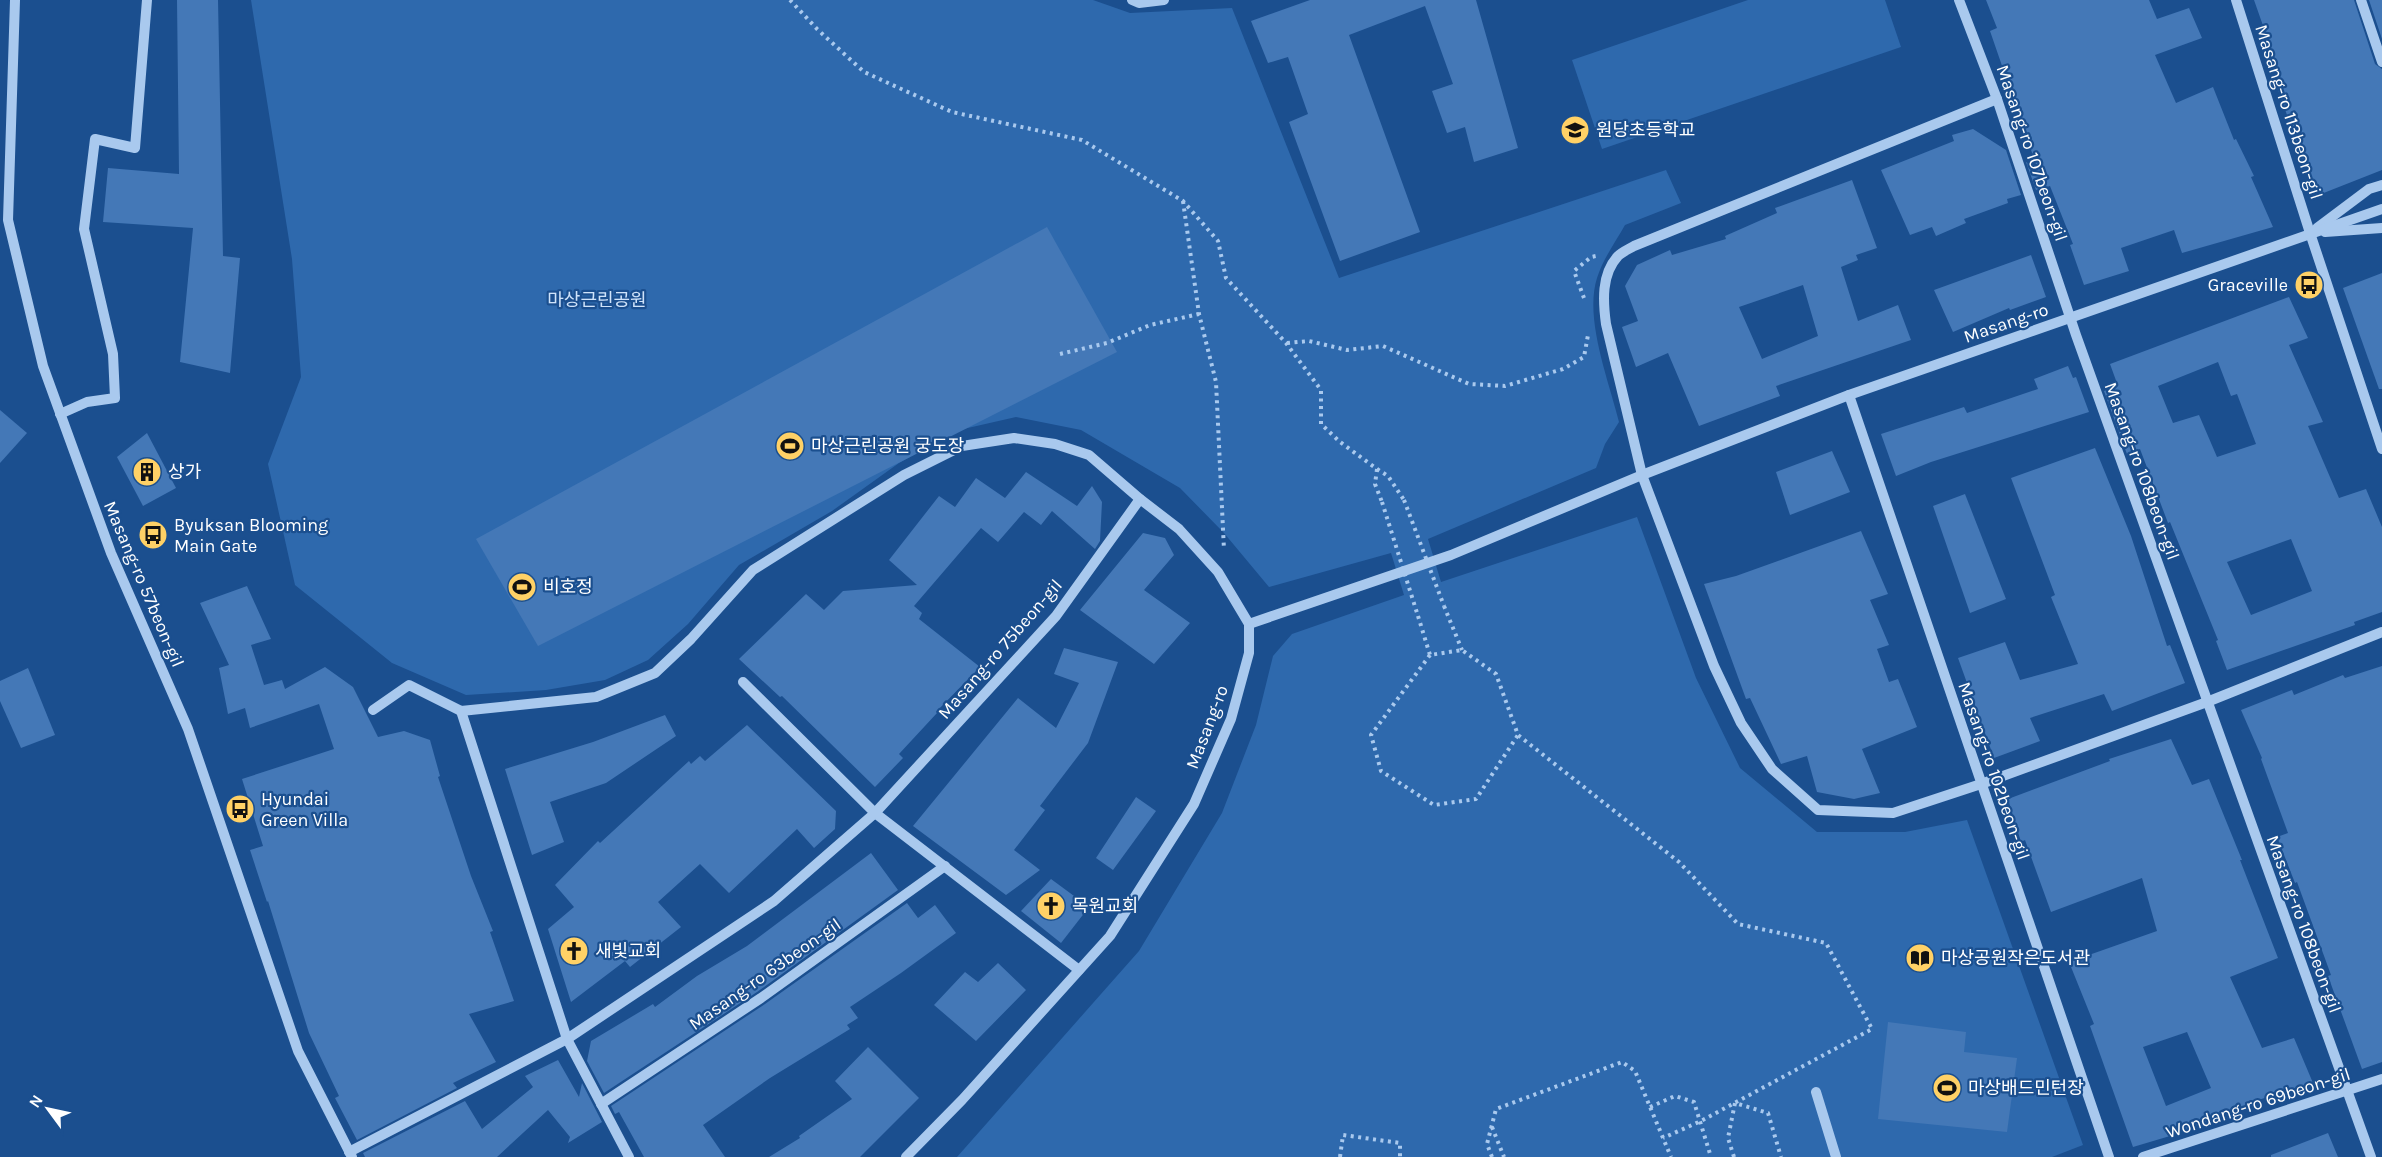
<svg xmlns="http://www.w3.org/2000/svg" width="2382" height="1157" font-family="Karla,'Noto Sans KR',sans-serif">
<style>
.green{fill:#2e69ad}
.building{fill:#4478b7;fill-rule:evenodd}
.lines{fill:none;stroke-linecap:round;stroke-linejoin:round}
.path{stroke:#a9c9ee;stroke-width:4;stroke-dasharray:3 4.5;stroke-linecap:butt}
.minor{stroke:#a9c9ee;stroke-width:10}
.path-bridge{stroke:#a9c9ee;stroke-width:4;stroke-dasharray:3 4.5;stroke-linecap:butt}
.labels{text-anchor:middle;stroke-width:4.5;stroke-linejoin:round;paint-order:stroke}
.street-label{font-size:18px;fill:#fff;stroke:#1b4f8f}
.poi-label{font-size:18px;fill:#fff;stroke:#1b4f8f;text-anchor:start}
.park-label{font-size:18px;fill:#cfe3fa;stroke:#1b4f8f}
</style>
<rect width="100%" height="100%" fill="#1b4f8f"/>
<g class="green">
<path d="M251,0H1093L1130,13L1232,8L1339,278L1666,170L1681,203L1625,225C1616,241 1603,259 1597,278C1584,319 1609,381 1619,422L1605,444L1596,468L1428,539L1441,582L1637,517L1696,678L1740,768L1817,832H1905L1967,820L2083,1145L2052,1157H957L1139,951L1222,813L1256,725L1273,656L1292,634L1404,595L1391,553L1269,587L1224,533L1180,488L1081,430L1016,417L959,430L899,463L832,511L739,565L688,624L648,660L605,680L546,690L466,695L392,663L295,585L268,464L301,377L292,259Z"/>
<polygon points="1748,0 1885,0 1901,47 1602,149 1572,60"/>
</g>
<g class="building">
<polygon points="177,0 218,0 223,256 240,258 230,373 180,362 193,228 103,222 108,168 179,174"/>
<polygon points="1310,0 1476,0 1518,148 1474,162 1465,127 1447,133 1432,91 1453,84 1425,6 1349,35 1420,232 1340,261 1289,122 1308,114 1288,57 1268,63 1251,21"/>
<polygon points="1986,0 2149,0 2157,19 2189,8 2202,38 2155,55 2176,103 2213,87 2234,140 2236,139 2254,176 2251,177 2273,227 2182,253 2174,230 2121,248 2129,271 2084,285 2070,245 2073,244 2050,186 2036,190 2026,162 2038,170 1990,31 1997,28"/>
<polygon points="2254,0 2354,0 2375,64 2382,69 2382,170 2316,196 2273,76 2280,74"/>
<polygon points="2369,0 2382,0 2382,39"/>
<polygon points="1973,129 2006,150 2021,195 2007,199 2008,203 1964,219 1966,223 1936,236 1932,227 1910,235 1881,170 1954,141 1952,135"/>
<path d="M1852,180L1877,248L1856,255L1858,260L1841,267L1858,321L1898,305L1911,340L1776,386L1780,396L1699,426L1668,353L1636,367L1622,327L1638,321L1625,286L1637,265L1670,250L1672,255L1726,239L1725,236L1777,213L1775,208ZM1803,285L1818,336L1762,359L1739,307Z"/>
<polygon points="1047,227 1117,352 538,646 476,539"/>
<polygon points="2031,255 2046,297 2010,310 2009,308 1953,332 1934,290"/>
<polygon points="2382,273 2382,389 2379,389 2343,288"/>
<path d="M2289,297L2308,338L2289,345L2323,422L2308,426L2339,498L2366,489L2382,527V612L2354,622L2355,625L2227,670L2216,641L2218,640L2170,522L2168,523L2140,449L2127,454L2104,391L2118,386L2110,364ZM2218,362L2231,396L2237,394L2256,444L2217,457L2199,415L2173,423L2158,386ZM2291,539L2312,591L2251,615L2227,562Z"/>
<polygon points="2068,366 2073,378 2076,377 2089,412 1931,462 1896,476 1881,434 1964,407 1967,413 2038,389 2034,379"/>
<polygon points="0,410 27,433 0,463"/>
<polygon points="147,433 176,488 143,506 117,457"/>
<polygon points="2095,448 2131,536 2167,646 2170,645 2185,683 2112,711 2104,694 2030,718 2040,741 1994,758 1958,658 2005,642 2020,680 2078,664 2051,597 2055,595 2011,478"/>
<polygon points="1832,451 1850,492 1790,515 1776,472"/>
<polygon points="1026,472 1077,506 1092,486 1102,502 1100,541 1095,549 1052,511 1041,525 1024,512 998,542 981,528 914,606 922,613 919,619 980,667 936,712 937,713 899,754 903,758 875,787 782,696 780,697 739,659 806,594 824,610 843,591 917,585 889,560 939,496 955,507 976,478 1005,498"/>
<polygon points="1965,494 2006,599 1970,613 1933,506"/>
<polygon points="1861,531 1888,594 1870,600 1889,645 1877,649 1889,682 1898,679 1917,727 1862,749 1880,793 1854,799 1817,792 1807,756 1781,764 1750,698 1746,699 1704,584 1736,576"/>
<polygon points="1143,533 1165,538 1174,555 1144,590 1190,623 1154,664 1080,610"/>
<polygon points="247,586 271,639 251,645 264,685 282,680 285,689 325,667 353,687 378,737 404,731 430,740 440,776 438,777 471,876 493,931 490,932 514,1001 469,1014 496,1062 453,1083 457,1088 357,1140 335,1098 339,1096 309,1033 268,901 267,902 250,850 263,846 242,779 334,749 319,704 250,728 245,708 228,714 219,668 229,665 200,603"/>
<polygon points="1064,648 1118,662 1088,743 1040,806 1045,810 1014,850 1040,870 1006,895 913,826 1018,698 1056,728 1079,683 1054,674"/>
<polygon points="2382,666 2382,1062 2362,1069 2328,976 2331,975 2297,882 2295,883 2277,837 2288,833 2261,759 2262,758 2241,710 2292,690 2294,695 2343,675 2345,678"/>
<polygon points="28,668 55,735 21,748 0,701 0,681"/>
<polygon points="665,715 676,736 606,783 550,802 564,842 532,855 505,769 593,742"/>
<polygon points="747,725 836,811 835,829 814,848 797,829 729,893 700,864 658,902 681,927 630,967 625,961 571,1002 548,929 574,907 555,885 598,841 600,843 689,761 691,764 700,756 705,761"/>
<path d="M2171,739L2192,785L2209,779L2242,860H2240L2278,958L2230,977L2262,1048L2294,1038L2313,1083L2255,1101L2256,1103L2212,1121L2169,1134L2170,1136L2133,1147L2090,1026L2094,1024L2069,962L2157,931L2142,878L2051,912L2025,840L2021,842L2008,799L2110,761L2109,759ZM2187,1032L2211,1088L2166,1106L2143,1047Z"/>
<polygon points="1136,797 1156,811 1113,870 1096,858"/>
<polygon points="871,853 898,890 757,992 604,1093 587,1061 591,1041 653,1004 655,1007 697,976 747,946"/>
<polygon points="1051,879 1089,907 1061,943 1021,911"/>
<polygon points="907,903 918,918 935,905 956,933 901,973 850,1007 858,1018 847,1025 850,1029 770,1078 703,1125 725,1157 644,1157 619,1112 615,1114 611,1106 765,1004"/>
<polygon points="998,963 1026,990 976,1041 934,1005 965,972 978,982"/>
<polygon points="1888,1022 1966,1032 1964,1052 2017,1058 2007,1132 1878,1119"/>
<polygon points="868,1047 919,1098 860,1157 769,1157 800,1138 799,1136 852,1099 835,1081"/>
<polygon points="558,1060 579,1097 582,1083 602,1122 568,1143 570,1137 548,1110 497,1157 365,1157 363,1153 465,1101 482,1129 533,1087 525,1076"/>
<polygon points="2328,1133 2338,1157 2271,1157 2271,1155"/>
</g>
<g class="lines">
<g class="path">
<polyline points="790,0 817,29 864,72 952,112 1082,140 1183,201 1218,241 1226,278 1286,343 1321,390 1321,424 1340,442 1377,469 1375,484 1382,502"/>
<polyline points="1183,201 1199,314 1216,382 1224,550"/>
<polyline points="1584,298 1574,271 1591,257 1596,256"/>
<polyline points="1287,343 1309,341 1347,350 1383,346 1469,384 1505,386 1563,369 1584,357 1588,335"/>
<polyline points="1060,354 1107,343 1150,325 1199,314"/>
<polyline points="1377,469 1388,476 1404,500"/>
<polyline points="1444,606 1462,650"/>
<polyline points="1418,616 1430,655 1462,650 1496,674 1518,735 1679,862 1738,924 1826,943 1872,1029 1701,1121 1663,1138"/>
<polyline points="1430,655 1371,735 1381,771 1434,805 1476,799 1518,735"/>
<polyline points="1650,1107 1675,1096 1694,1102 1711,1157"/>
<polyline points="1492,1127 1504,1157"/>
<polyline points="1340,1157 1343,1135 1400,1143 1400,1157"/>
<polyline points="1492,1157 1487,1144 1496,1109 1622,1062 1635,1071 1671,1157"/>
<polyline points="1734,1157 1728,1138 1735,1103 1768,1113 1781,1157"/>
</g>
<g class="minor">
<polyline points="15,0 8,220 43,366 111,553 188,729 298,1051 352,1157"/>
<polyline points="1132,0 1139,3 1164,0"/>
<polyline points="1959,0 1997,99 2076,335 2371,1157"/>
<polyline points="2236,0 2310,233 2382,449"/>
<polyline points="2361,0 2382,62"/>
<path d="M1997,99L1634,246C1629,249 1622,252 1618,256C1601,274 1603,302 1606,324L1642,475L1714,666L1741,723L1772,769L1818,810L1893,813L1981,784L2207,702L2382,632"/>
<polyline points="2317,228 2369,189 2382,185"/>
<polyline points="2325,232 2382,228"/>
<polyline points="1849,395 2109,1157"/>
<polyline points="60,414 87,402 115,398 113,354 84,229 95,139 135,148 147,0"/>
<polyline points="743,682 875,813 1079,970"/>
<polyline points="373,710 409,685 461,711 596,697 655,673 691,639 753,570 904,475 962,446 1014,438 1055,444 1089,455 1140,499 1179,529 1218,572 1249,624"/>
<polyline points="461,711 567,1039 629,1157"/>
<polyline points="1816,1092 1836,1157"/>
<polyline points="601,1104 761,998 945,866"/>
<polyline points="349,1152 567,1039 774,901 875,813 1056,616 1140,499"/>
<polyline points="906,1157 962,1100 1110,936 1194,804 1231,719 1249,653 1249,624 1451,555 1642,475 1849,395 2382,209"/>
<polyline points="2143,1157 2382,1079"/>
</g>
<g class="path-bridge">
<polyline points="1404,500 1444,606"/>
<polyline points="1382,502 1418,616"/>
</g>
</g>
<defs>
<g id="school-disc" transform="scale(1.5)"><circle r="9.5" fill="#ffd166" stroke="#1b4f8f"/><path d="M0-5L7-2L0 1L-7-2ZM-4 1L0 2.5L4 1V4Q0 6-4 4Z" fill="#111"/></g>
<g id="bus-disc" transform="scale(1.5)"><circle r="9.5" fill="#ffd166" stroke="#1b4f8f"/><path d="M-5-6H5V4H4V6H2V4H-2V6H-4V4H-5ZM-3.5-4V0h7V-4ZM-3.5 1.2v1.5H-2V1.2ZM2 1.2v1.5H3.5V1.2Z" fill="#111"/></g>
<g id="stadium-disc" transform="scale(1.5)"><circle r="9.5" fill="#ffd166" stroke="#1b4f8f"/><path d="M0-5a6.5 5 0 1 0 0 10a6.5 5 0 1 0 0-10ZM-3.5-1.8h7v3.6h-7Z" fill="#111"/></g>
<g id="building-disc" transform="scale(1.5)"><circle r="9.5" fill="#ffd166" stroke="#1b4f8f"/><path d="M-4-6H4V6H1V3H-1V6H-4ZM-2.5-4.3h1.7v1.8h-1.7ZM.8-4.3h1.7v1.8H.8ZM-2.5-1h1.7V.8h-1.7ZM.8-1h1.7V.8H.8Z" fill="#111"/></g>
<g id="church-disc" transform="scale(1.5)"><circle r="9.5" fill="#ffd166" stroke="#1b4f8f"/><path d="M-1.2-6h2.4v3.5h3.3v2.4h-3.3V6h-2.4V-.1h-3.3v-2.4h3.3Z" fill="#111"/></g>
<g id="library-disc" transform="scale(1.5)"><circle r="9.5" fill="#ffd166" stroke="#1b4f8f"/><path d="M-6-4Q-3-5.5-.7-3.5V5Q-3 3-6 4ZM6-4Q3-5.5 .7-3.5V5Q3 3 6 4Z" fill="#111"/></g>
</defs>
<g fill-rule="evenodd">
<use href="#school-disc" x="1575" y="130"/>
<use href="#bus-disc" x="2309" y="285"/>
<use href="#stadium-disc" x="790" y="446"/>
<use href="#building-disc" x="147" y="472"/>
<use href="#bus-disc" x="153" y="535"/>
<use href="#stadium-disc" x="522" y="587"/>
<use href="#bus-disc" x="240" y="809"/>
<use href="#church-disc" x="1051" y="906"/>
<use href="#church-disc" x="574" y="951"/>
<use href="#library-disc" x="1920" y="958"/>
<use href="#stadium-disc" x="1947" y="1088"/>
</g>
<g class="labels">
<g class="street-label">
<text transform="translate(2289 112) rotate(72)" y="6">Masang-ro 113beon-gil</text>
<text transform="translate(2032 153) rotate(71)" y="6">Masang-ro 107beon-gil</text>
<text transform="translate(2006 323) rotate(-19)" y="6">Masang-ro</text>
<text transform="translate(2142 471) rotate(70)" y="6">Masang-ro 108beon-gil</text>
<text transform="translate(144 584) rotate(67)" y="6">Masang-ro 57beon-gil</text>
<text transform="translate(1000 649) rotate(-49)" y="6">Masang-ro 75beon-gil</text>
<text transform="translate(1207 727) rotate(-69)" y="6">Masang-ro</text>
<text transform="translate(1994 771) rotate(71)" y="6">Masang-ro 102beon-gil</text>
<text transform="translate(2304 924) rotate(70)" y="6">Masang-ro 108beon-gil</text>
<text transform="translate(765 974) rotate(-35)" y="6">Masang-ro 63beon-gil</text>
<text transform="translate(2258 1103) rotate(-18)" y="6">Wondang-ro 69beon-gil</text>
</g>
<g class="poi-label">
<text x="1596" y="136">원당초등학교</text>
<text x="2288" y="291" text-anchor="end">Graceville</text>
<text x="811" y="452">마상근린공원 궁도장</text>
<text x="168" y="478">상가</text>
<text x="174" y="531">Byuksan Blooming<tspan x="174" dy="21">Main Gate</tspan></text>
<text x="543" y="593">비호정</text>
<text x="261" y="805">Hyundai<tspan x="261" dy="21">Green Villa</tspan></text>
<text x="1072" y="912">목원교회</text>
<text x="595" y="957">새빛교회</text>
<text x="1941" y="964">마상공원작은도서관</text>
<text x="1968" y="1094">마상배드민턴장</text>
</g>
<g class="park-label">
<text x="597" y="306">마상근린공원</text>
</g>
</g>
<g transform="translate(48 1109) rotate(303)" stroke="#1b4f8f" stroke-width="4.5" paint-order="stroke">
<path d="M0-4.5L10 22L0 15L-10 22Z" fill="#ffffff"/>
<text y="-9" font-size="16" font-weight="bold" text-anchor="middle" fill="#ffffff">N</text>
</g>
</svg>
